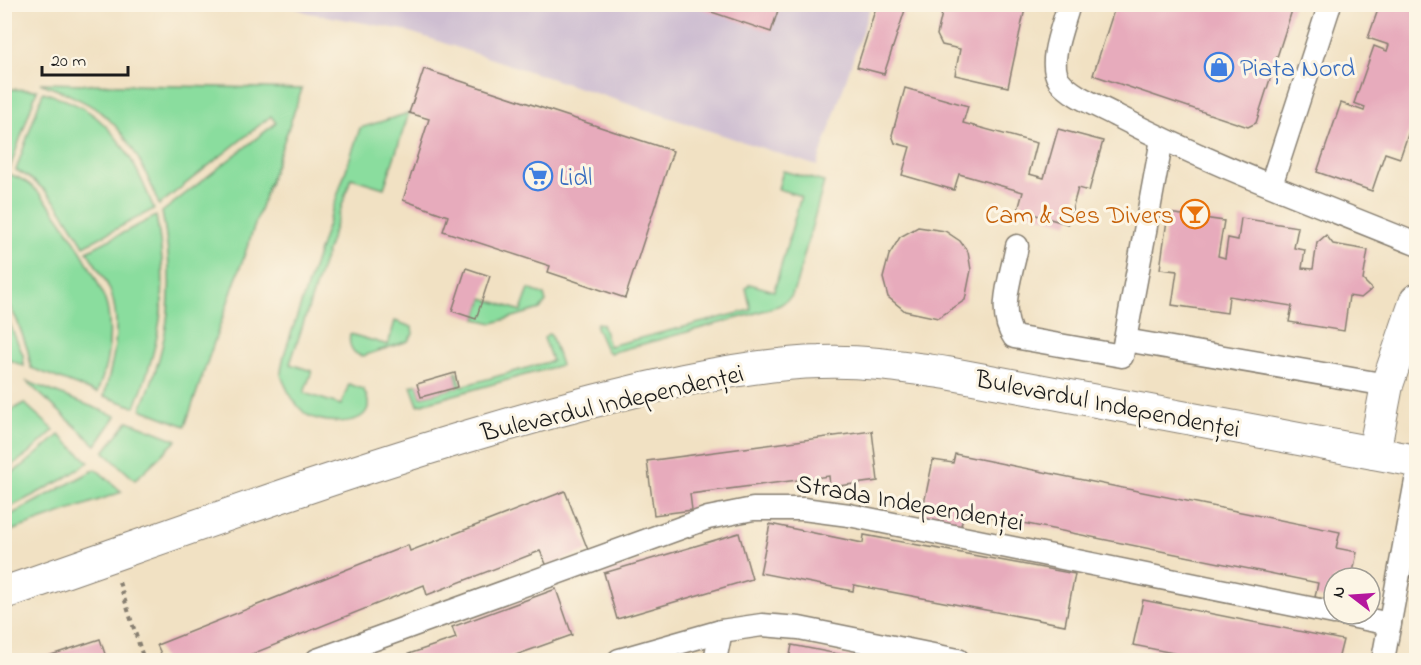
<svg xmlns="http://www.w3.org/2000/svg" width="1421" height="665" font-family="'Indie Flower',sans-serif">
<style>
.industrial{fill:#cebed1}
.green{fill:#8add9e;stroke:#537c5d;stroke-width:1.5}
.building{fill:#e7abbc}
.lines{fill:none;stroke-linecap:round;stroke-linejoin:round}
.street-casing{stroke:#867e70;stroke-width:25}
.secondary-casing{stroke:#867e70;stroke-width:34}
.path{stroke:#867e70;stroke-width:4;stroke-dasharray:4.5 4.5;stroke-linecap:butt}
.street{stroke:#fff;stroke-width:22}
.secondary{stroke:#fff;stroke-width:32}
.labels{text-anchor:middle;stroke-width:6;stroke-linejoin:round;paint-order:stroke}
.shop-label{font-size:26px;fill:#366cbe;stroke:#fcf5e5;text-anchor:start}
.food-label{font-size:26px;fill:#c56008;stroke:#fcf5e5;text-anchor:end}
.street-label{font-size:26px;fill:#1c1c1c;stroke:#fcf5e5}
</style>
<rect width="100%" height="100%" fill="#fcf5e5"/>
<filter id="ink" filterUnits="userSpaceOnUse"><feTurbulence type="fractalNoise" baseFrequency=".0167" numOctaves="2"/><feDisplacementMap in="SourceGraphic" scale="12" xChannelSelector="R" yChannelSelector="G"/><feConvolveMatrix kernelMatrix="1 2 1 2 8 2 1 2 1" color-interpolation-filters="sRGB"/></filter>
<filter id="wash" filterUnits="userSpaceOnUse"><feTurbulence type="fractalNoise" baseFrequency=".008" numOctaves="4" result="noise"/><feDisplacementMap in="SourceGraphic" scale="24" xChannelSelector="R" yChannelSelector="G"/><feGaussianBlur stdDeviation="1.35" result="paint"/><feColorMatrix in="noise" values="0 0 0 0 0 0 0 0 0 0 0 0 0 0 0 0 0 1.4 0 .05"/><feComposite in="paint" operator="in"/></filter>
<g filter="url(#wash)">
<rect width="100%" height="100%" fill="#f1e1c3"/>
<polygon class="industrial" points="286,5 871,5 817,166 404,30 309,13"/>
<g class="green">
<path d="M40,83L302,89L185,426L141,409C171,340 176,285 162,212L276,123L271,116L159,205C147,172 129,133 99,111C82,99 60,91 40,83Z"/>
<polygon points="5,89 37,90 10,168 5,166"/>
<path d="M43,92C61,98 82,105 97,118C125,141 141,176 154,209L84,246C65,214 50,187 16,170Z"/>
<path d="M409,113L384,188L351,178L290,364L312,371L304,393L341,405L349,384L363,389C385,426 331,426 309,416C300,411 293,400 288,391C286,386 282,380 281,374C281,368 283,361 284,355L360,128Z"/>
<polygon points="783,171 824,182 796,285 791,297 780,305 753,314 610,353 606,350 596,327 597,323 602,324 609,346 751,310 746,288 750,284 774,291 801,196 778,189"/>
<path d="M5,173C13,175 22,179 29,184C54,202 104,283 108,312C112,339 107,368 97,393L31,368L28,351L17,320L5,298Z"/>
<path d="M156,216C170,288 162,339 135,407L104,396C113,363 122,326 111,293C106,278 95,265 87,251Z"/>
<polygon points="529,289 544,295 546,302 540,309 493,323 476,319 483,298 521,311"/>
<polygon points="4,311 23,355 24,366 5,358"/>
<path d="M395,321L412,327L413,334L408,341L363,356C352,355 348,344 350,334L388,345Z"/>
<polygon points="548,334 551,335 561,365 418,405 411,386 417,384 421,397 458,387 455,372 457,371 462,386 552,361 544,338"/>
<polygon points="26,381 116,416 96,445"/>
<polygon points="24,403 54,430 28,454 5,470 5,414"/>
<polygon points="128,421 177,440 135,480 104,452"/>
<polygon points="59,435 89,462 64,479 5,510 5,477 24,465"/>
<polygon points="96,469 122,492 5,533 5,518"/>
</g>
<g id="blocks">
<g class="building">
<polygon points="688,4 780,4 771,32"/>
<polygon points="877,4 907,4 884,74 857,67"/>
<polygon points="944,4 1026,4 1008,87 955,75 960,49 942,45 937,35"/>
<polygon points="1116,4 1294,4 1256,123 1248,127 1093,75"/>
<polygon points="1380,4 1416,4 1416,111 1400,158 1385,153 1372,191 1317,172 1341,103 1364,111 1365,107 1354,103 1374,46 1387,51 1389,45 1368,38"/>
<polygon points="424,69 673,151 625,298 548,272 550,266 443,231 448,216 403,200 429,119 409,113"/>
<polygon points="905,88 968,106 963,123 1037,143 1029,174 1044,178 1058,129 1103,141 1089,191 1078,188 1068,224 1018,210 1023,192 959,174 954,190 902,175 910,147 895,143 892,135"/>
<polygon points="1168,213 1224,221 1218,256 1225,258 1228,238 1238,240 1241,218 1298,227 1294,248 1305,250 1302,268 1313,269 1317,243 1326,235 1333,244 1368,250 1363,280 1372,289 1361,298 1349,296 1344,331 1289,322 1292,306 1229,296 1227,313 1172,305 1177,271 1160,269"/>
<polygon points="918,227 945,231 960,241 968,252 971,270 965,300 938,318 905,311 888,297 883,278 889,255 900,237"/>
<polygon points="466,268 490,276 476,319 452,311"/>
<polygon points="455,373 458,387 421,397 417,384"/>
<polygon points="872,431 878,481 830,487 829,476 690,494 692,510 654,515 647,461"/>
<polygon points="955,454 1340,532 1336,548 1357,552 1352,578 1334,578 1334,601 1315,597 1318,583 964,511 961,526 921,518 933,460 953,463"/>
<polygon points="565,491 588,550 547,566 540,551 427,595 424,585 237,660 164,660 157,645 408,545 410,551"/>
<polygon points="770,524 863,543 864,535 1075,574 1065,625 854,585 853,591 760,573"/>
<polygon points="739,533 752,579 617,619 604,573"/>
<polygon points="556,589 572,635 502,660 391,660 456,638 452,627"/>
<polygon points="1143,600 1343,640 1338,660 1208,660 1133,645"/>
<polygon points="100,639 107,660 36,660"/>
<polygon points="792,645 864,659 864,660 789,660"/>
</g>
</g>
</g>
<g filter="url(#ink)">
<use href="#blocks" fill-opacity="0" stroke="#867e70" stroke-width="1.5"/>
<g class="lines">
<g class="street-casing">
<g id="street">
<path d="M1069,4C1064,24 1047,62 1059,80C1072,97 1099,106 1117,116C1213,166 1316,203 1416,244"/>
<polyline points="1271,185 1330,4"/>
<path d="M1017,246C1012,274 996,312 1014,337L1122,356L1162,139"/>
<polyline points="1125,340 1387,385"/>
<polyline points="1341,614 1390,624"/>
<polyline points="317,660 708,518 753,509 803,509 849,515 1334,613"/>
<polyline points="619,660 721,631 762,625 799,628 958,660"/>
<polyline points="715,660 721,631"/>
<polyline points="1383,660 1416,481"/>
</g>
</g>
<g class="secondary-casing">
<g id="secondary">
<polyline points="1374,453 1387,385 1416,300"/>
<path d="M4,593C166,537 325,478 489,430C553,411 618,394 684,380C729,371 775,363 820,362C863,360 905,367 947,373L1416,461"/>
</g>
</g>
<polyline class="path" points="119,582 144,660"/>
<use href="#street" class="street"/>
<use href="#secondary" class="secondary"/>
</g>
</g>
<defs>
<g id="shop-ring" transform="scale(1.5)"><circle r="9.5" fill="#fcf5e5" stroke="#3f7fe0" stroke-width="1.5"/><path d="M-5-2.5h2.3a2.7 3.5 0 0 1 5.4 0H5L5.5 6h-11ZM-1.5-2.5h3a1.5 2.3 0 0 0-3 0Z" fill="#3f7fe0"/></g>
<g id="supermarket-ring" transform="scale(1.5)"><circle r="9.5" fill="#fcf5e5" stroke="#3f7fe0" stroke-width="1.5"/><path d="M-6-5.5h2.5l.6 2H6L4.5 2H-2.5L-4.4-4H-6ZM-1.5 3.2a1.3 1.3 0 1 0 .1 0ZM3 3.2a1.3 1.3 0 1 0 .1 0Z" fill="#3f7fe0"/></g>
<g id="bar-ring" transform="scale(1.5)"><circle r="9.5" fill="#fcf5e5" stroke="#e8710a" stroke-width="1.5"/><path d="M-6-5H6L.8 .8V4.5H3.5V6h-7V4.5H-.8V.8Z" fill="#e8710a"/></g>
</defs>
<g fill-rule="evenodd">
<use href="#shop-ring" x="1219" y="67"/>
<use href="#supermarket-ring" x="538" y="176"/>
<use href="#bar-ring" x="1195" y="214"/>
</g>
<g class="labels">
<g class="shop-label">
<text x="1240" y="76">Piața Nord</text>
<text x="559" y="185">Lidl</text>
</g>
<g class="food-label">
<text x="1174" y="223">Cam &amp; Ses Divers</text>
</g>
<g class="street-label">
<text transform="translate(612 402) rotate(-13)" y="9">Bulevardul Independenței</text>
<text transform="translate(1108 403) rotate(11)" y="9">Bulevardul Independenței</text>
<text transform="translate(910 502) rotate(10)" y="9">Strada Independenței</text>
</g>
</g>
<rect width="1421" height="665" fill="none" stroke="#fcf5e5" stroke-width="24"/>
<g transform="translate(1352 596) rotate(287)"><circle r="28" fill="#fcf5e5" stroke="#a29e95" stroke-width="1.5"/>
<path d="M0-4.5L10 22L0 15L-10 22Z" fill="#b5179e"/>
<text y="-9" font-size="16" font-weight="bold" text-anchor="middle" fill="#1c1c1c">N</text>
</g>
<path d="M42 66v9h86v-9" fill="none" stroke="#1c1c1c" stroke-width="3"/>
<text x="51" y="66" font-size="18" fill="#1c1c1c" stroke="#fcf5e5" stroke-width="4.5" paint-order="stroke">20 m</text>
</svg>
